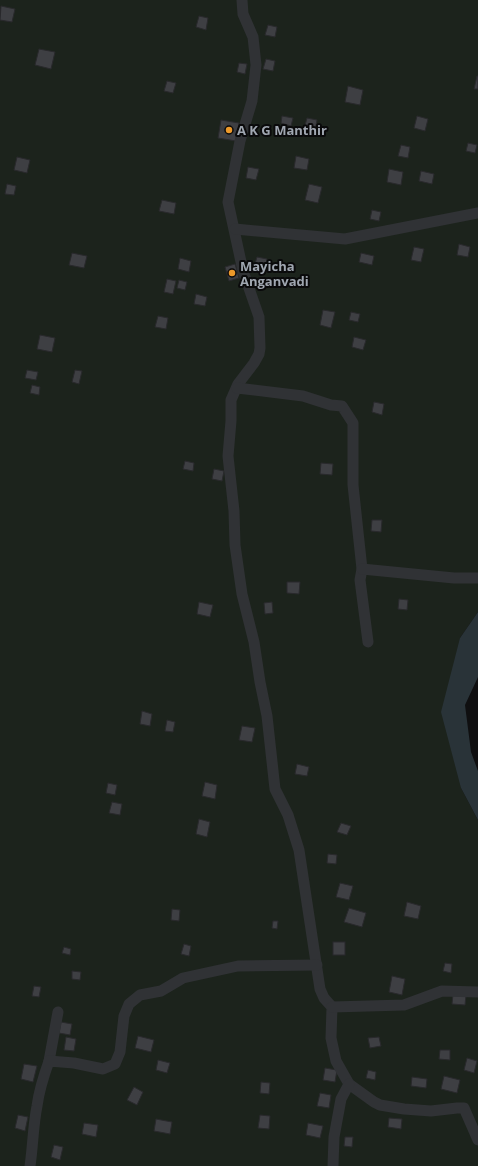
<svg xmlns="http://www.w3.org/2000/svg" width="478" height="1166" font-family="'Open Sans',sans-serif">
<style>
.green{fill:#1c231c}
.water{fill:#293338}
.building{fill:#3e3f43;stroke:#29292c}
.lines{fill:none;stroke-linecap:round;stroke-linejoin:round}
.street{stroke:#303235;stroke-width:11}
.poi-dot{fill:#ed992a;stroke:#0a0a0b;stroke-width:1.5}
.labels{text-anchor:middle;stroke-width:4;stroke-linejoin:round;paint-order:stroke}
.poi-label{font-size:13px;font-weight:bold;fill:#a0a7b1;stroke:#0a0a0b;text-anchor:start}
</style>
<rect width="100%" height="100%" fill="#0f0f10"/>
<polygon class="green" points="0,0 478,0 478,612 460,638 461,788 478,820 478,1166 0,1166"/>
<polygon class="water" points="478,612 478,677 465,705 471,752 478,771 478,820 461,788 441,712 460,638"/>
<g class="building">
<polygon points="1,6 15,9 12,22 0,20"/>
<polygon points="199,16 208,18 206,30 196,27"/>
<polygon points="268,25 277,27 275,37 265,35"/>
<polygon points="39,49 55,52 51,69 35,65"/>
<polygon points="266,59 275,61 273,71 263,69"/>
<polygon points="239,63 247,64 245,74 237,72"/>
<polygon points="477,76 478,76 478,89 474,89"/>
<polygon points="167,81 176,83 173,93 164,91"/>
<polygon points="348,86 363,90 360,105 345,102"/>
<polygon points="282,116 293,118 291,126 281,123"/>
<polygon points="417,116 428,119 425,131 414,128"/>
<polygon points="307,118 317,120 315,131 304,129"/>
<polygon points="221,120 239,123 236,141 218,138"/>
<polygon points="468,143 477,145 475,153 466,151"/>
<polygon points="401,145 410,147 408,158 398,156"/>
<polygon points="296,156 309,159 307,170 294,168"/>
<polygon points="17,157 30,160 27,173 14,170"/>
<polygon points="248,167 259,169 256,180 246,178"/>
<polygon points="389,169 403,172 401,185 387,182"/>
<polygon points="421,171 434,174 432,184 419,181"/>
<polygon points="7,184 16,186 14,195 5,194"/>
<polygon points="309,184 322,187 318,203 305,200"/>
<polygon points="162,200 176,203 174,214 159,211"/>
<polygon points="372,210 381,212 379,221 370,219"/>
<polygon points="459,244 470,247 468,257 457,255"/>
<polygon points="414,247 424,249 421,262 411,260"/>
<polygon points="72,253 87,256 84,268 69,265"/>
<polygon points="361,253 374,256 372,265 359,262"/>
<polygon points="257,257 267,259 265,269 254,267"/>
<polygon points="180,258 191,261 189,272 178,269"/>
<polygon points="235,264 239,278 229,281 225,267"/>
<polygon points="167,279 176,281 173,294 164,292"/>
<polygon points="179,280 187,282 185,290 177,288"/>
<polygon points="196,294 207,297 205,306 194,304"/>
<polygon points="323,310 335,312 331,328 320,325"/>
<polygon points="351,312 360,314 358,322 349,320"/>
<polygon points="158,316 168,318 166,329 155,327"/>
<polygon points="40,335 55,338 52,352 37,349"/>
<polygon points="354,337 366,340 363,350 352,347"/>
<polygon points="27,370 38,372 36,380 25,378"/>
<polygon points="75,370 82,371 79,384 72,382"/>
<polygon points="32,385 40,387 39,395 30,393"/>
<polygon points="374,402 384,404 382,415 372,412"/>
<polygon points="185,461 194,463 193,471 183,469"/>
<polygon points="321,463 333,464 332,475 320,474"/>
<polygon points="214,469 224,471 222,481 212,479"/>
<polygon points="372,520 382,520 381,532 371,531"/>
<polygon points="287,582 300,582 299,594 287,593"/>
<polygon points="399,599 408,600 407,610 398,609"/>
<polygon points="199,602 213,605 210,617 197,614"/>
<polygon points="272,602 273,613 265,614 264,603"/>
<polygon points="142,711 152,714 150,726 140,724"/>
<polygon points="167,720 175,722 173,732 165,731"/>
<polygon points="242,726 255,728 252,742 239,740"/>
<polygon points="297,764 309,767 307,776 295,774"/>
<polygon points="205,782 217,785 215,799 202,796"/>
<polygon points="108,783 117,785 115,795 106,793"/>
<polygon points="112,802 122,804 120,815 109,813"/>
<polygon points="199,819 210,822 207,837 196,834"/>
<polygon points="341,823 351,826 347,835 337,832"/>
<polygon points="328,854 337,855 336,864 327,863"/>
<polygon points="340,883 353,886 349,900 336,897"/>
<polygon points="407,902 421,906 418,919 404,916"/>
<polygon points="349,908 366,913 362,927 344,922"/>
<polygon points="172,909 180,910 179,921 171,920"/>
<polygon points="273,921 278,921 277,929 272,928"/>
<rect x="333" y="942" width="12" height="13"/>
<polygon points="184,944 191,946 189,956 181,954"/>
<polygon points="64,947 71,949 70,955 62,953"/>
<polygon points="445,963 452,964 451,973 443,971"/>
<polygon points="72,971 81,972 80,980 72,979"/>
<polygon points="392,976 405,979 402,995 389,992"/>
<polygon points="34,986 41,987 39,997 32,996"/>
<polygon points="453,994 466,995 465,1005 452,1004"/>
<polygon points="61,1022 72,1024 70,1035 59,1033"/>
<polygon points="138,1036 154,1040 151,1052 135,1048"/>
<polygon points="66,1037 76,1039 74,1051 64,1050"/>
<polygon points="379,1037 381,1046 370,1048 368,1038"/>
<polygon points="440,1050 450,1050 450,1060 439,1059"/>
<polygon points="467,1058 477,1061 474,1073 464,1070"/>
<polygon points="158,1060 170,1063 167,1073 156,1070"/>
<polygon points="24,1064 37,1066 33,1082 21,1079"/>
<polygon points="325,1068 337,1070 335,1082 323,1080"/>
<polygon points="368,1070 376,1072 375,1080 366,1078"/>
<polygon points="444,1076 460,1080 457,1093 441,1089"/>
<polygon points="412,1077 427,1079 426,1088 411,1086"/>
<polygon points="261,1082 270,1083 269,1094 260,1093"/>
<polygon points="134,1087 143,1092 137,1105 127,1100"/>
<polygon points="320,1093 331,1095 329,1108 317,1106"/>
<polygon points="18,1115 28,1117 25,1131 15,1128"/>
<polygon points="260,1115 270,1116 269,1129 258,1128"/>
<polygon points="389,1118 402,1119 401,1129 388,1127"/>
<polygon points="156,1119 172,1122 170,1134 154,1131"/>
<polygon points="84,1123 98,1125 96,1137 82,1134"/>
<polygon points="308,1123 323,1126 320,1138 306,1135"/>
<polygon points="345,1137 353,1137 352,1147 344,1146"/>
<polygon points="54,1145 63,1147 60,1160 51,1157"/>
</g>
<g class="lines">
<g class="street">
<polyline points="242,0 243,14 253,37 256,65 252,101 240,141 228,202 243,271 259,317 260,348 259,354 254,363 238,384 231,400 231,421 228,456 234,511 235,545 242,594 254,642 260,682 267,716 275,789 288,815 299,850 320,989 324,998 332,1007 331,1038 336,1061 349,1084 374,1102 380,1105 404,1109 431,1111 457,1108 464,1108 478,1140"/>
<polyline points="235,229 345,239 478,213"/>
<polyline points="237,388 303,396 331,405 342,406 353,423 353,485 362,569 360,580 368,642"/>
<polyline points="362,569 454,578 478,578"/>
<polyline points="332,1007 404,1005 442,991 478,992"/>
<polyline points="49,1061 58,1012"/>
<path d="M30,1166C33,1146 33,1126 37,1106C39,1091 44,1075 49,1061L74,1063L103,1069L115,1064L120,1052L124,1016L129,1004L140,995L161,991L183,978L238,966L317,965"/>
<polyline points="333,1166 334,1137 341,1099 349,1084"/>
</g>
</g>
<g class="poi-dot">
<circle cx="229" cy="130" r="4"/>
<circle cx="232" cy="273" r="4"/>
</g>
<g class="labels">
<g class="poi-label">
<text x="237" y="135">A K G Manthir</text>
<text x="240" y="271">Mayicha<tspan x="240" dy="15">Anganvadi</tspan></text>
</g>
</g>
</svg>
